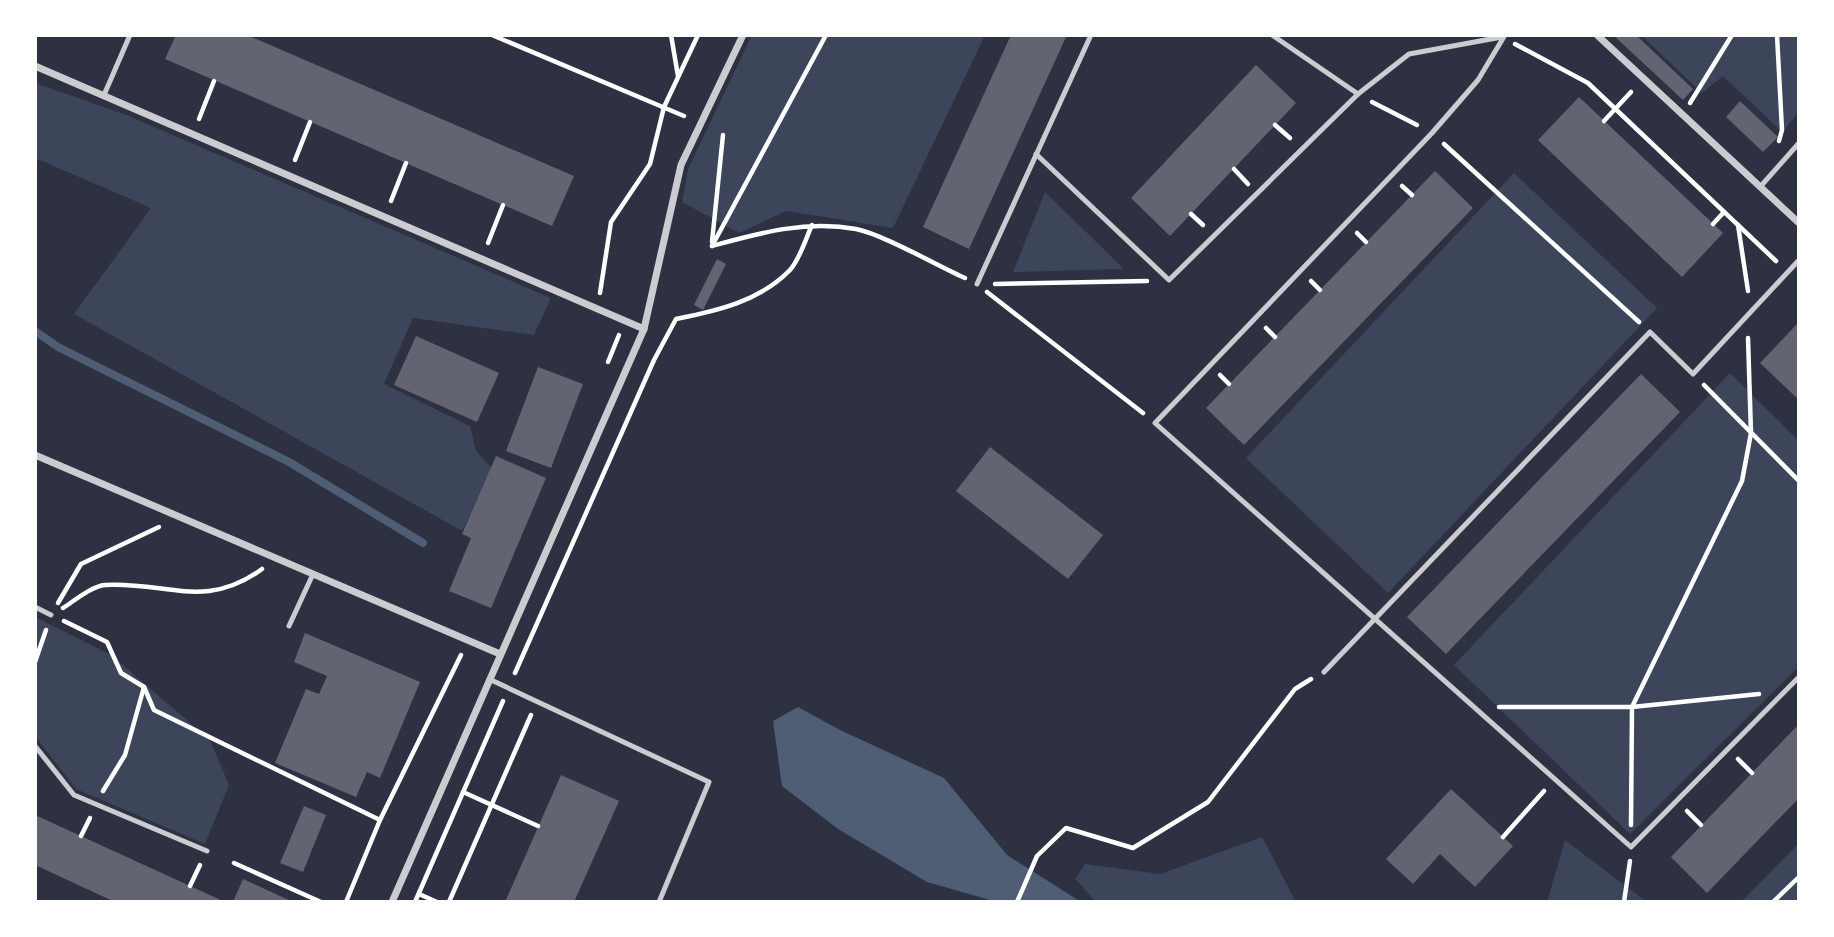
<svg xmlns="http://www.w3.org/2000/svg" width="1834" height="937" font-family="Ubuntu,sans-serif">
<style>
.green{fill:#3c4559}
.water{fill:#4f5d75}
.lines{fill:none;stroke-linecap:round;stroke-linejoin:round}
.stream{stroke:#4f5d75;stroke-width:8}
.building{fill:#626471}
.path{stroke:#fff;stroke-width:4.5}
.service{stroke:#caccd0;stroke-width:5}
.minor{stroke:#caccd0;stroke-width:7}
</style>
<rect width="100%" height="100%" fill="#2d3142"/>
<g class="green">
<polygon points="752,35 985,35 893,228 786,211 739,233 682,202 688,169"/>
<polygon points="1641,35 1799,35 1799,112 1782,132 1723,76 1702,93"/>
<polygon points="35,83 124,114 551,298 534,335 413,318 384,384 470,426 476,451 493,469 462,531 74,314 151,208 35,158"/>
<polygon points="1514,173 1657,308 1388,593 1246,458"/>
<polygon points="1045,192 1124,269 1013,272"/>
<polygon points="1730,373 1799,441 1799,666 1630,834 1454,665"/>
<polygon points="35,617 111,655 210,740 229,785 205,844 76,789 35,736"/>
<polygon points="1262,837 1296,902 1096,902 1075,879 1085,864 1160,874"/>
<polygon points="1565,840 1647,902 1547,902"/>
<polygon points="1799,843 1799,902 1741,902"/>
</g>
<polygon class="water" points="798,707 840,730 944,778 1007,855 1081,902 997,902 927,882 838,829 782,786 773,721"/>
<g class="lines">
<polyline class="stream" points="35,331 58,347 289,462 423,543"/>
</g>
<g class="building">
<polygon points="176,35 247,35 574,176 552,226 165,59"/>
<polygon points="1011,35 1067,35 969,249 923,227"/>
<polygon points="1613,35 1636,35 1693,89 1683,100"/>
<polygon points="1256,65 1296,103 1170,236 1131,198"/>
<polygon points="1579,97 1723,233 1682,277 1538,140"/>
<polygon points="1740,101 1778,137 1763,152 1726,117"/>
<polygon points="1435,171 1473,208 1244,445 1206,408"/>
<polygon points="717,259 726,264 703,310 694,305"/>
<polygon points="1799,322 1799,400 1760,363"/>
<polygon points="416,336 499,373 477,422 394,385"/>
<polygon points="538,367 583,384 551,468 506,451"/>
<polygon points="1641,374 1680,412 1446,654 1407,617"/>
<polygon points="990,447 1103,535 1068,579 956,491"/>
<polygon points="496,456 546,478 491,608 449,591 471,538 462,534"/>
<polygon points="305,633 420,682 380,778 367,772 356,797 275,763 306,689 319,694 327,676 294,662"/>
<polygon points="1799,724 1799,798 1707,893 1671,857"/>
<polygon points="561,775 619,801 574,902 505,902"/>
<polygon points="1451,789 1513,846 1475,887 1440,854 1413,884 1386,859"/>
<polygon points="304,806 326,815 303,872 280,863"/>
<polygon points="35,815 225,902 115,902 35,865"/>
<polygon points="243,879 293,902 233,902"/>
</g>
<g class="lines">
<g class="path">
<polyline points="492,35 684,116"/>
<polyline points="671,35 678,76"/>
<polyline points="1777,35 1782,130 1779,141"/>
<polyline points="1515,44 1588,83 1776,261"/>
<polyline points="1372,102 1417,125"/>
<polyline points="1690,103 1732,35"/>
<polyline points="199,119 214,81"/>
<polyline points="1604,121 1631,92"/>
<polyline points="1275,125 1290,138"/>
<polyline points="1444,144 1639,322"/>
<polyline points="295,160 310,122"/>
<polyline points="1234,169 1248,184"/>
<polyline points="1402,186 1412,195"/>
<polyline points="391,201 406,163"/>
<polyline points="1191,214 1203,225"/>
<polyline points="1713,224 1724,212"/>
<polyline points="1738,225 1748,291"/>
<polyline points="1357,233 1366,242"/>
<polyline points="712,242 723,135"/>
<polyline points="488,243 503,205"/>
<path d="M712,246C760,233 805,220 856,229C882,234 938,266 965,278"/>
<polyline points="712,246 826,35"/>
<polyline points="1311,281 1320,290"/>
<polyline points="995,284 1147,281"/>
<polyline points="987,292 1143,413"/>
<polyline points="600,293 611,222 650,164 664,107 698,35"/>
<polyline points="1266,328 1275,337"/>
<polyline points="608,362 619,335"/>
<polyline points="1220,375 1229,384"/>
<polyline points="1704,385 1799,481"/>
<polyline points="58,603 81,564 159,527"/>
<path d="M63,608C74,601 92,586 105,585C165,581 205,611 262,569"/>
<polyline points="64,621 107,642 121,673 144,687 154,710 380,820"/>
<polyline points="35,662 46,630"/>
<path d="M515,673L654,360L676,319C717,311 760,301 790,270C800,259 806,238 812,225"/>
<polyline points="1499,707 1632,707 1759,694"/>
<polyline points="1738,759 1752,773"/>
<polyline points="103,791 125,755 144,687"/>
<polyline points="463,792 538,826"/>
<polyline points="1687,811 1701,825"/>
<polyline points="1631,825 1632,707 1742,481 1751,433 1748,338"/>
<polyline points="81,836 90,818"/>
<polyline points="1503,837 1544,791"/>
<polyline points="234,863 321,902"/>
<polyline points="190,886 200,865"/>
<polyline points="419,894 437,902"/>
<polyline points="346,902 380,820 461,655"/>
<polyline points="415,902 503,701"/>
<polyline points="449,902 531,715"/>
<polyline points="1017,902 1037,856 1066,828 1133,848 1208,802 1295,689 1311,679"/>
<polyline points="1624,902 1630,861"/>
<polyline points="1773,902 1799,877"/>
</g>
<g class="service">
<polyline points="1272,35 1358,94"/>
<polyline points="1505,35 1478,80 1432,133 1155,423 1631,847 1799,677"/>
<polyline points="104,95 130,35"/>
<polyline points="1036,154 1169,280 1358,94 1409,54 1502,37"/>
<polyline points="1760,187 1799,143"/>
<polyline points="977,284 1091,35"/>
<polyline points="35,607 51,615"/>
<polyline points="289,626 313,574"/>
<polyline points="1324,672 1650,332 1693,374 1799,260"/>
<polyline points="489,679 709,782 659,902"/>
<polyline points="35,746 74,795 207,851"/>
</g>
<g class="minor">
<polyline points="1597,35 1799,223"/>
<polyline points="35,66 644,329"/>
<polyline points="35,455 500,654"/>
<polyline points="392,902 644,329 681,165 743,35"/>
</g>
</g>
<rect width="1834" height="937" fill="none" stroke="#ffffff" stroke-width="74"/>
</svg>
